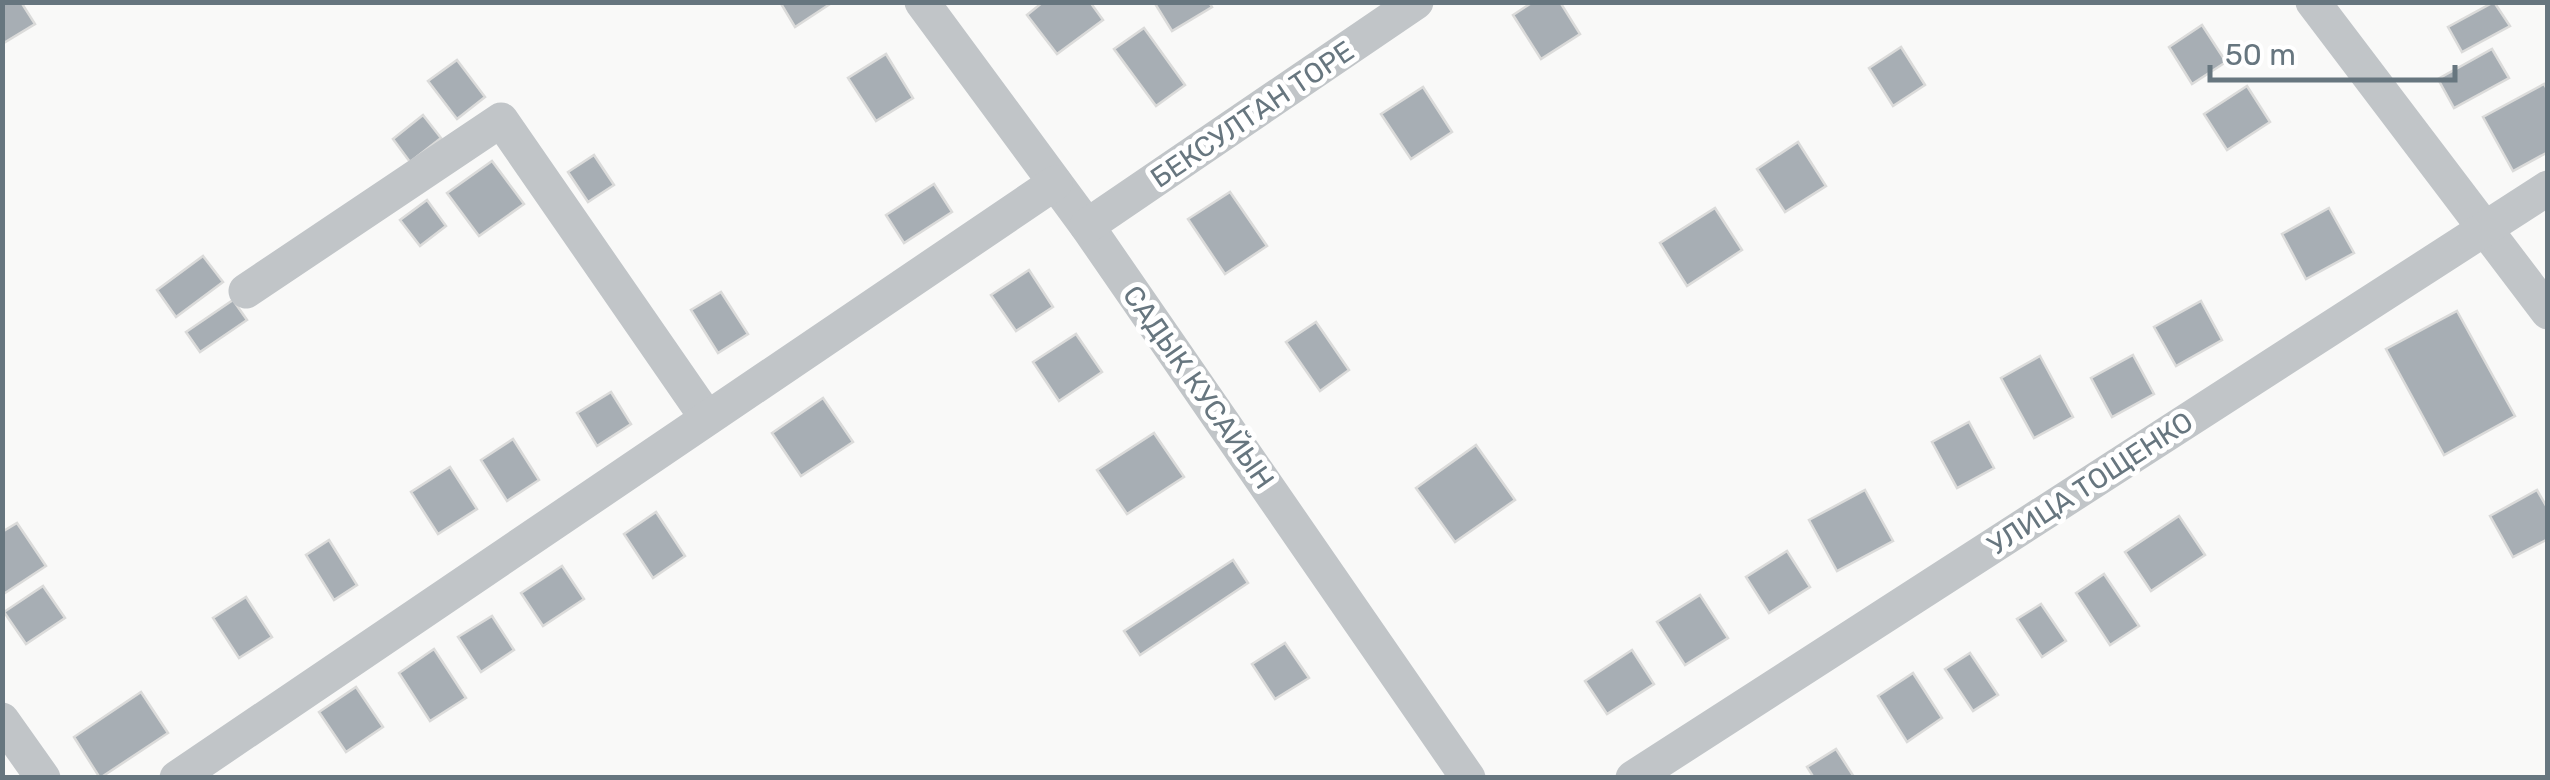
<svg xmlns="http://www.w3.org/2000/svg" width="2550" height="780" font-family="Rubik,sans-serif">
<style>
.building{fill:#a7aeb4;stroke:#dbdbda;stroke-width:2.5}
.lines{fill:none;stroke-linecap:round;stroke-linejoin:round}
.minor{stroke:#c1c5c8;stroke-width:35}
.labels{text-anchor:middle;stroke-width:10;stroke-linejoin:round;paint-order:stroke}
.street-label{font-size:28px;fill:#67767f;stroke:#fff}
</style>
<rect width="100%" height="100%" fill="#f9f9f8"/>
<g class="building">
<polygon points="2,2 21,2 35,24 2,44"/>
<polygon points="780,2 833,2 795,27"/>
<polygon points="1043,2 1090,2 1103,20 1057,54 1027,15"/>
<polygon points="1154,2 1209,2 1212,7 1172,31"/>
<polygon points="1533,2 1560,2 1580,34 1541,59 1513,15"/>
<polygon points="2494,2 2510,26 2462,52 2448,27"/>
<polygon points="2202,25 2226,62 2192,84 2169,47"/>
<polygon points="1144,28 1185,85 1156,106 1114,49"/>
<polygon points="1901,47 1925,85 1893,106 1869,68"/>
<polygon points="2492,49 2509,78 2454,108 2438,79"/>
<polygon points="886,54 913,98 876,121 848,78"/>
<polygon points="457,60 485,97 457,119 428,81"/>
<polygon points="2544,84 2548,91 2548,152 2513,171 2483,117"/>
<polygon points="2247,86 2270,122 2227,150 2204,114"/>
<polygon points="1423,87 1452,132 1411,159 1381,114"/>
<polygon points="423,115 441,138 410,162 393,139"/>
<polygon points="1798,142 1826,186 1785,212 1757,169"/>
<polygon points="594,155 614,185 588,202 568,172"/>
<polygon points="492,161 524,204 479,236 447,193"/>
<polygon points="934,184 952,212 904,243 886,215"/>
<polygon points="1230,192 1267,246 1225,274 1188,219"/>
<polygon points="427,200 446,226 420,246 400,220"/>
<polygon points="1715,208 1742,250 1687,286 1660,243"/>
<polygon points="2329,208 2354,253 2306,279 2282,234"/>
<polygon points="203,256 223,282 176,317 157,290"/>
<polygon points="1029,270 1053,307 1016,331 991,295"/>
<polygon points="721,292 748,334 718,353 691,310"/>
<polygon points="233,300 247,320 200,352 186,332"/>
<polygon points="2201,301 2222,340 2176,366 2154,327"/>
<polygon points="2457,311 2515,416 2444,455 2386,349"/>
<polygon points="1316,322 1349,370 1320,391 1286,342"/>
<polygon points="1076,334 1102,372 1059,401 1033,362"/>
<polygon points="2133,355 2154,394 2112,417 2091,378"/>
<polygon points="2040,356 2073,417 2034,438 2001,378"/>
<polygon points="611,392 631,424 597,446 577,413"/>
<polygon points="823,398 853,442 801,476 772,433"/>
<polygon points="1969,422 1994,468 1957,488 1932,442"/>
<polygon points="1154,433 1184,477 1127,514 1097,470"/>
<polygon points="513,439 539,480 507,501 481,460"/>
<polygon points="1476,445 1515,500 1455,542 1416,488"/>
<polygon points="450,467 477,509 438,534 411,492"/>
<polygon points="1865,490 1893,541 1837,571 1809,520"/>
<polygon points="2537,490 2548,509 2548,539 2513,557 2490,516"/>
<polygon points="656,512 685,556 653,578 624,534"/>
<polygon points="2179,516 2205,555 2151,591 2125,552"/>
<polygon points="17,523 46,566 2,595 2,532"/>
<polygon points="329,540 357,585 334,600 306,555"/>
<polygon points="1787,551 1810,587 1769,613 1746,577"/>
<polygon points="1233,560 1248,583 1140,655 1124,631"/>
<polygon points="562,566 584,599 543,626 521,593"/>
<polygon points="2104,574 2139,626 2110,645 2076,593"/>
<polygon points="43,586 65,618 26,644 4,612"/>
<polygon points="1700,595 1728,638 1685,665 1657,622"/>
<polygon points="246,597 272,637 239,658 213,618"/>
<polygon points="2041,604 2066,641 2042,657 2017,619"/>
<polygon points="492,616 514,650 481,672 458,637"/>
<polygon points="1285,643 1309,678 1275,699 1252,664"/>
<polygon points="434,649 466,698 430,721 399,673"/>
<polygon points="1632,650 1654,684 1607,714 1585,681"/>
<polygon points="1970,653 1998,695 1973,711 1945,669"/>
<polygon points="1913,673 1942,718 1907,742 1878,696"/>
<polygon points="356,687 383,727 346,752 319,712"/>
<polygon points="141,692 168,733 100,778 74,737"/>
<polygon points="1836,749 1854,777 1814,778 1807,767"/>
</g>
<g class="lines">
<g class="minor">
<polyline points="922,2 1087,226 1468,778"/>
<polyline points="2313,2 2548,312"/>
<polyline points="1087,226 1416,2"/>
<polyline points="246,291 501,120 707,418"/>
<polyline points="2,720 43,778"/>
<polyline points="177,778 1055,183"/>
<polyline points="1633,778 2548,188"/>
</g>
</g>
<g class="labels">
<g class="street-label">
<text transform="translate(1252 114) rotate(-34)" y="10">БЕКСУЛТАН ТОРЕ</text>
<text transform="translate(1199 387) rotate(55)" y="10">САДЫК КУСАЙЫН</text>
<text transform="translate(2090 483) rotate(-33)" y="10">УЛИЦА ТОЩЕНКО</text>
</g>
</g>
<rect width="2550" height="780" fill="none" stroke="#67767f" stroke-width="10"/>
<path d="M2210 65v15h245v-15" fill="none" stroke="#67767f" stroke-width="5"/>
<text x="2225" y="65" font-size="30" fill="#67767f" stroke="#ffffff" stroke-width="8" paint-order="stroke">50 m</text>
</svg>
